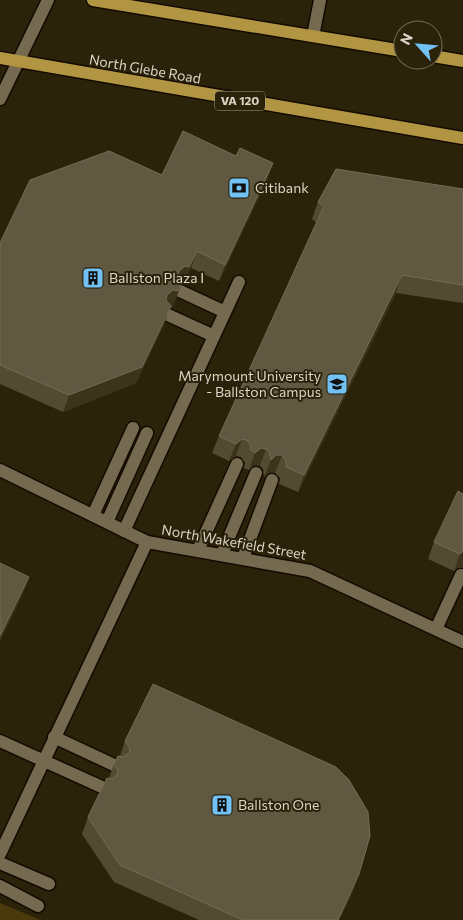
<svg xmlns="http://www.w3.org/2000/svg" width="463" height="920" font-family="Commissioner,sans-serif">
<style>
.green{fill:#49390b}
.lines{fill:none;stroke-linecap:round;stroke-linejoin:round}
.lane-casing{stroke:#140b00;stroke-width:15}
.street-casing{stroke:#140b00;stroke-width:15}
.primary-casing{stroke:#140b00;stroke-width:15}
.lane{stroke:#756a50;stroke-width:12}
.street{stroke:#756a50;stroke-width:12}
.primary{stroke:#b29543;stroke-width:12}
.wall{fill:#524a31}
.shaded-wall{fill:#3c331b}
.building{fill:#615841;stroke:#746c56}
.labels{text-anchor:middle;stroke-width:4;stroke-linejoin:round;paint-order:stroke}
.shield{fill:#2b220a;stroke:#a69f8e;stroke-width:1}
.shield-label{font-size:12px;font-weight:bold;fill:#dbd5c7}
.street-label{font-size:14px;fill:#dbd5c7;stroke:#2b220a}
.poi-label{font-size:14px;fill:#dbd5c7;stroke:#2b220a;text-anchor:start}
</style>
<rect width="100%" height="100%" fill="#2b220a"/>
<polygon class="green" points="0,903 41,920 0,920"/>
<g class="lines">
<g class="lane-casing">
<g id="lane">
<polyline points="313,36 320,0"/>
<polyline points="180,291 225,312"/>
<polyline points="168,315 214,336"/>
<polyline points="93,515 133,428"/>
<polyline points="107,522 147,433"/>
<polyline points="124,531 239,282"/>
<polyline points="198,550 237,464"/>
<polyline points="222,554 256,473"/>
<polyline points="243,558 272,480"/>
<polyline points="436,629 461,575"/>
<polyline points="54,737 116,766"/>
<polyline points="0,741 104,788"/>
<polyline points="0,854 147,542"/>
<polyline points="0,863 49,884"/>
<polyline points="0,886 38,906"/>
</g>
</g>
<g class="street-casing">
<g id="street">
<polyline points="0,99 48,0"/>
<polyline points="0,470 147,542 310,571 463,642"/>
</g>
</g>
<g class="primary-casing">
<g id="primary">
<polyline points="93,0 403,51"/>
<polyline points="433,56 463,61"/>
<polyline points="0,58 463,138"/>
</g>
</g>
<use href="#lane" class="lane"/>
<use href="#street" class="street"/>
<use href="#primary" class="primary"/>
</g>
<g class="wall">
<polygon points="236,156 273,163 267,180 219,281 191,268 183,284 182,283 172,308 170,307 165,322 136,383 63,412 0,384 0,243"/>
<polygon points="463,189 463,303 396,293 298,492 279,484 280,478 275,473 270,472 264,477 263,469 260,466 254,465 249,470 244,468 245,463 241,457 236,456 229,461 212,453 219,436 317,223 312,219 318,202"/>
<polygon points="463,494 463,568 457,568 454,571 428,559 434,542"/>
<polygon points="125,741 353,891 339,920 199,920 114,882 82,834 88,817 109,778 114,764 120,756"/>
</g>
<g class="shaded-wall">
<polygon points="273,163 267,180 219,281 225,265"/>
<polygon points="197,251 191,268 183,284 182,283 172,308 170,307 165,322 136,383 63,412 69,395 161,311 167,295 173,287 179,271 185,266"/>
<polygon points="402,275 396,293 298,492 304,475"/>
<polygon points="242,439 236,456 229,461 236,444"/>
<polygon points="261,448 266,449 260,466 254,465 249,470 255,453"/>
<polygon points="276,455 282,455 275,473 270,472 264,477 271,460"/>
<polygon points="463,551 463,568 457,568 454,571 460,554"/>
<polygon points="29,577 23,594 0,641 0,636"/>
<polygon points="359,874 353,891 339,920 338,920"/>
</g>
<g class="building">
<polygon points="183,131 236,156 240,148 273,163 225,265 197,251 189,267 185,266 179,271 178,276 182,282 178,291 173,290 167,295 166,300 171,306 142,367 69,395 0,365 0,243 30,180 109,151 162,175"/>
<polygon points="336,169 463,189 463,285 402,275 304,475 286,467 286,461 282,455 276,455 271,460 269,451 266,449 261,448 255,453 251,450 251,446 247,440 242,439 236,444 219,436 324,206 318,202"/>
<polygon points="458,491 463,494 463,551 460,554 434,542"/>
<polygon points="0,563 29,577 0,636"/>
<polygon points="153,684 336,767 349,780 368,812 370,836 359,874 338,920 243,920 120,865 88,817 107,778 112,779 117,775 118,770 114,764 118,756 123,757 129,753 130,748 125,741"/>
</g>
<defs>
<g id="bank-square" transform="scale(1.125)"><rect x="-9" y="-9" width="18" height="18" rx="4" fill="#71c1f5" stroke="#2b220a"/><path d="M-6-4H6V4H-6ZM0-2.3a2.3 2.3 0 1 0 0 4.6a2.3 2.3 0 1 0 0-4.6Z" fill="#111"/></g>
<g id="building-square" transform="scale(1.125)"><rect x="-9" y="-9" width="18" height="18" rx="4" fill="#71c1f5" stroke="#2b220a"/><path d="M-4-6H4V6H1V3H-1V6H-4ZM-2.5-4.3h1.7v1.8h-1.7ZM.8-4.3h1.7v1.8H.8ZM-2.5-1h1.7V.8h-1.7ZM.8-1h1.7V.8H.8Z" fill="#111"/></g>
<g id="university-square" transform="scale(1.125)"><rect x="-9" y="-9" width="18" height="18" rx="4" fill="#71c1f5" stroke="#2b220a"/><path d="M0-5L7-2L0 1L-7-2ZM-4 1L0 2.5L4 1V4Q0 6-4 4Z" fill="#111"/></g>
</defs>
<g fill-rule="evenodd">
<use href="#bank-square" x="239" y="188"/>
<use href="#building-square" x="93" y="278"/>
<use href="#university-square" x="337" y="384"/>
<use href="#building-square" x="222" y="805"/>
</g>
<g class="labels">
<rect class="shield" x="215" y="91.5" width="50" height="19" rx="4"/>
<g class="shield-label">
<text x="240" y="105">VA 120</text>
</g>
<g class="street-label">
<text transform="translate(145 69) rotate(10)" y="5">North Glebe Road</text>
<text transform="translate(234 542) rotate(10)" y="5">North Wakefield Street</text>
</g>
<g class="poi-label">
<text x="255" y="193">Citibank</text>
<text x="109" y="283">Ballston Plaza I</text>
<text x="321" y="381" text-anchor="end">Marymount University<tspan x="321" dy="16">- Ballston Campus</tspan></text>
<text x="238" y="810">Ballston One</text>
</g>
</g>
<g transform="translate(418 45) rotate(297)"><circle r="24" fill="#2b220a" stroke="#716a56"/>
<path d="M0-4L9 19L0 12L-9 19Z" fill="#71c1f5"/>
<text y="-8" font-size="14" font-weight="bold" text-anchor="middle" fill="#dbd5c7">N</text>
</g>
</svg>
